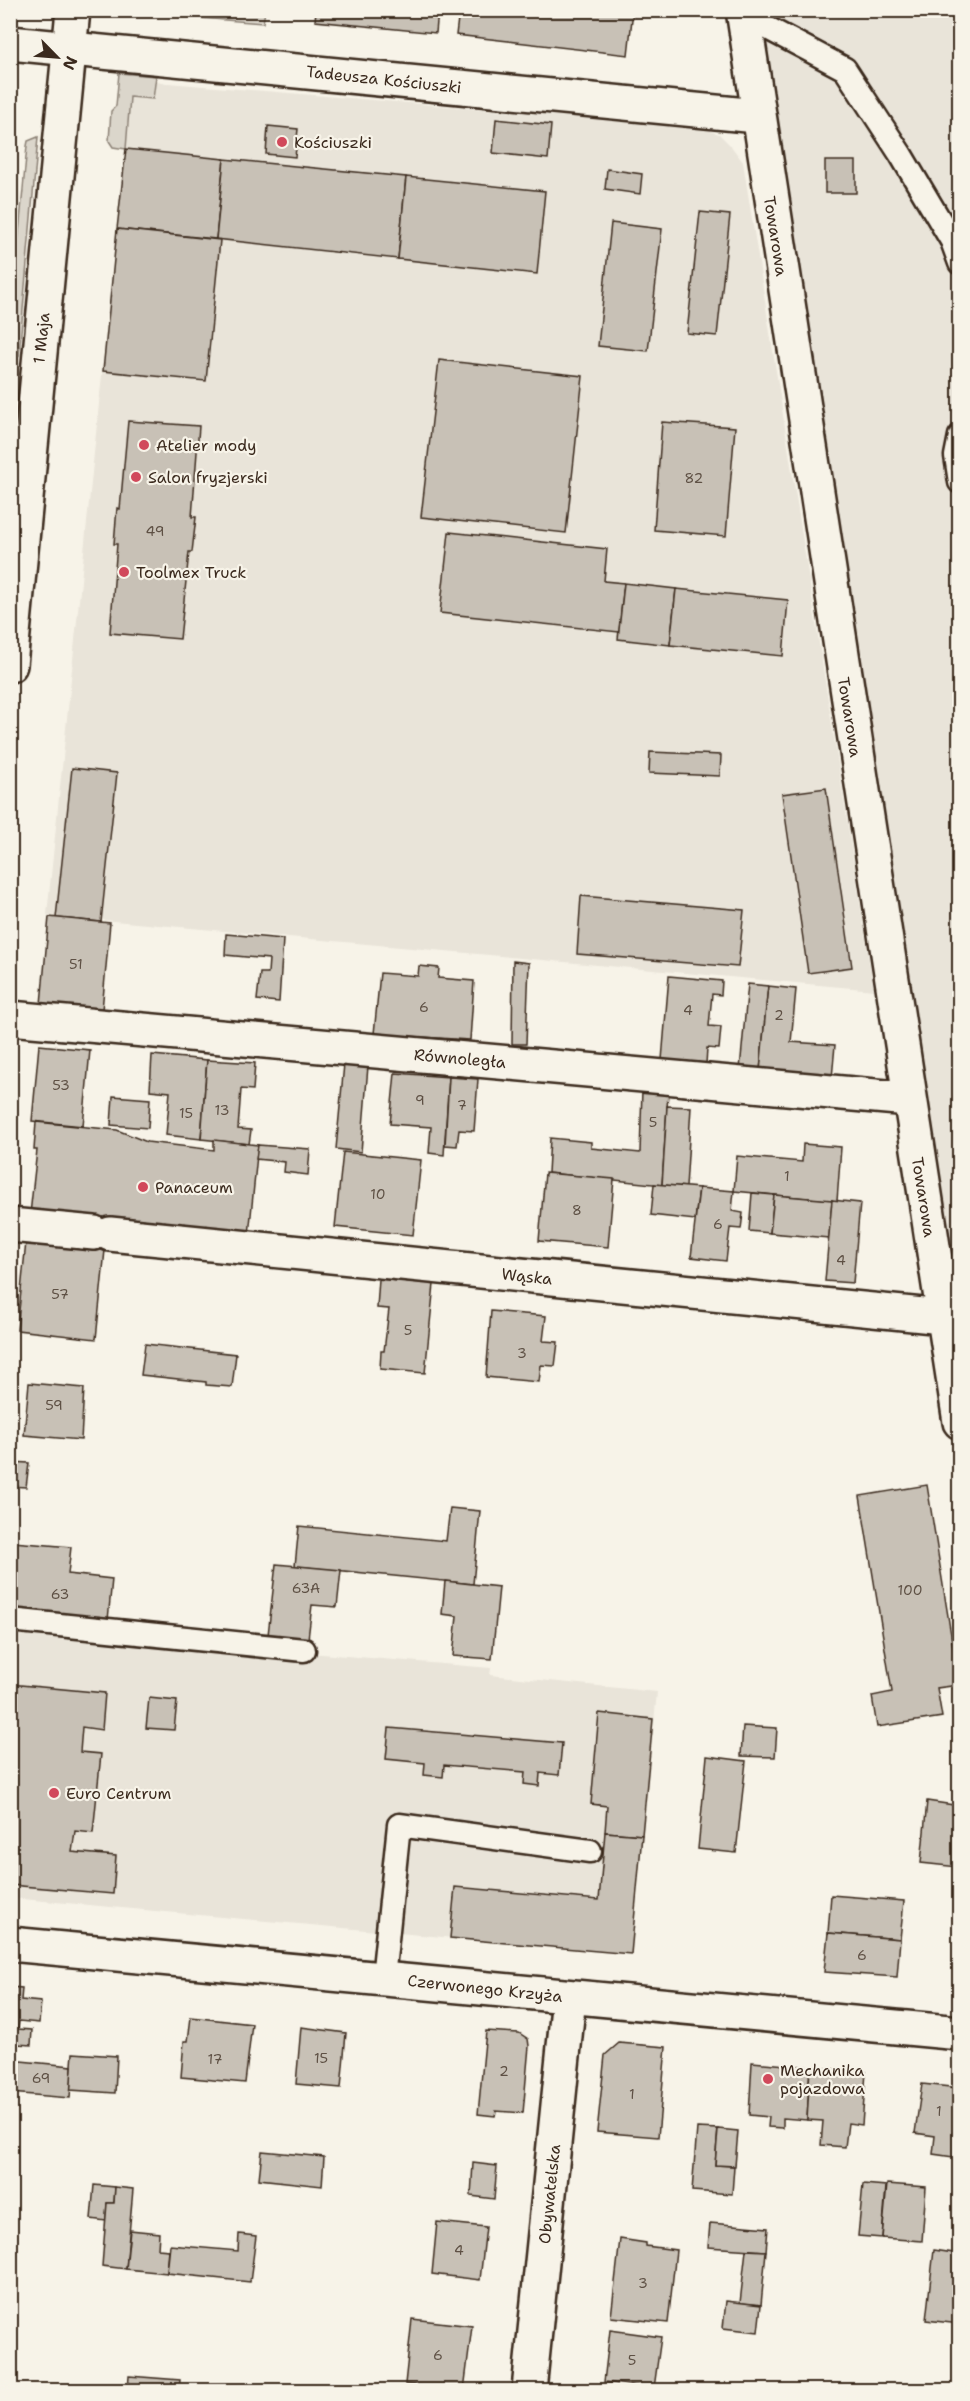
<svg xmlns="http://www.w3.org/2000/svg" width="970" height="2401" font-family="'Shantell Sans',sans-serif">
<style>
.built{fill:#e9e4d9}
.green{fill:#dbd6cb;stroke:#8b8074;stroke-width:1.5}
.building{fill:#c8c1b6;stroke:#3b2a1e;stroke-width:1.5}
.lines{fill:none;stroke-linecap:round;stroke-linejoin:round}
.service-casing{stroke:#3b2a1e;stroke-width:27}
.minor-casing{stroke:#3b2a1e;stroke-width:38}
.tertiary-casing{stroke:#3b2a1e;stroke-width:38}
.service{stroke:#f7f3e8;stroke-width:22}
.minor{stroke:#f7f3e8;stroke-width:33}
.tertiary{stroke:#f7f3e8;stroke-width:33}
.poi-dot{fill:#d1495b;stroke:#f7f3e8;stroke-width:2}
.labels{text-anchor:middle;stroke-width:4.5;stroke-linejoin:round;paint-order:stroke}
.number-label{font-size:14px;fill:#5e5044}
.street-label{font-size:16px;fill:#3b2a1e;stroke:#f7f3e8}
.poi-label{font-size:16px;fill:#3b2a1e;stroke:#f7f3e8;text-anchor:start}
</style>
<rect width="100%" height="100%" fill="#f7f3e8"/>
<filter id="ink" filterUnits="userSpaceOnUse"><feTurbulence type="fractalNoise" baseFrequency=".0167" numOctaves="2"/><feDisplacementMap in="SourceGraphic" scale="12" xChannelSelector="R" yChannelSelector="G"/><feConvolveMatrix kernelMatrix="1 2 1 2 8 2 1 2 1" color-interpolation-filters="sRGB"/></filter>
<g filter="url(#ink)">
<g class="built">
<polygon points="747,11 959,11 959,1405"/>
<polygon points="132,80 698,127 719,134 731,146 743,162 874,990 47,915"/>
<polygon points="10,1624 310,1653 491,1668 490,1675 657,1692 631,1954 11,1898"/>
</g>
<g class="green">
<polygon points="158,11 265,11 263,23 162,15"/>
<polygon points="119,73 156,76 153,99 130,97 126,149 113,147 109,141 111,111 116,106"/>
<polygon points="38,137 19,355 14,364 11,365 11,319 27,146 28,141"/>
</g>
<g class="building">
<polygon points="316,10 438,10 436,33 315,21"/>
<polygon points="459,10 633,10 628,55 456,35"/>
<polygon points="496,119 551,125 548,159 493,153"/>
<polygon points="268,126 298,129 295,157 266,154"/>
<polygon points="126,149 224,159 216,239 117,229"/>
<polygon points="224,159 406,177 398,259 216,239"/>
<rect x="825" y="161" width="31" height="32"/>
<polygon points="607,169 642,174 640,194 605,189"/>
<polygon points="406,177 545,191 537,274 398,259"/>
<polygon points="700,212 730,215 717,336 687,333"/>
<polygon points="611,223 662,229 648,351 598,346"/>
<polygon points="117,229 220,240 206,381 103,371"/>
<polygon points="439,360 583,376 566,533 421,517"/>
<polygon points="128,421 199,426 192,517 196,517 192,552 189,552 180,639 110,633 117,544 114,544 117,508 120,509"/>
<polygon points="662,422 735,427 726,536 654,530"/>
<polygon points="449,532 607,549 604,581 624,583 619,632 440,613"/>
<polygon points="624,583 676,589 670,645 618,639"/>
<polygon points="676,589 788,600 783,656 670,645"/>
<polygon points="956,639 960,639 960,669"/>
<polygon points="650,752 721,755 720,776 649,773"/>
<polygon points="72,768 117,773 101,922 56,918"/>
<polygon points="826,788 852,967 808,973 782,794"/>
<polygon points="581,896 744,910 738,967 577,954"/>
<polygon points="49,917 110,923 102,1010 41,1004"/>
<polygon points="226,934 283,939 279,1002 257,1000 260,973 268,973 269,959 225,955"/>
<polygon points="513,961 529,963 526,1044 512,1044"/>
<polygon points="419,966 439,968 438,978 474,981 470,1040 374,1034 380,973 418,976"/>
<polygon points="669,976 722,981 721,995 712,994 709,1026 721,1027 719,1049 707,1048 706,1064 662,1060"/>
<polygon points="748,984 768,986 760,1071 740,1069"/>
<polygon points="768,986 796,989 791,1042 835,1045 832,1078 760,1071"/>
<polygon points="39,1045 90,1050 83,1126 32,1121"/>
<polygon points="152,1055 207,1060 201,1139 166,1135 170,1092 150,1090"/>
<polygon points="207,1060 255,1063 253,1090 241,1089 238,1129 251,1130 249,1144 201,1139"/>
<polygon points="344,1064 368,1066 361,1152 336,1149"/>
<polygon points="395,1073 449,1077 444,1155 429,1153 431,1127 390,1124"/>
<polygon points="449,1077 478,1079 474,1131 459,1130 457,1146 445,1145"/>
<polygon points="642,1090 668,1093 662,1185 548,1173 550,1138 591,1142 591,1148 640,1153"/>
<polygon points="113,1096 150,1099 148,1128 111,1125"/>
<polygon points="667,1106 691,1107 686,1187 662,1185"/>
<polygon points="36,1122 117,1130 147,1142 214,1150 214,1140 258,1145 249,1235 30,1214 37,1150 34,1150"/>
<polygon points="803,1144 841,1147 837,1201 734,1191 737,1156 802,1162"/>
<polygon points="258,1145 310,1149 308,1175 284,1172 285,1162 256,1159"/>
<polygon points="343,1152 421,1160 413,1235 335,1227"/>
<polygon points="545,1173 614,1179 608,1247 539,1241"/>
<polygon points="654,1184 699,1188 695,1220 651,1215"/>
<polygon points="699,1188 734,1191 732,1211 743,1213 741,1229 730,1228 726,1261 691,1257"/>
<polygon points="752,1193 774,1195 770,1233 749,1231"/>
<polygon points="774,1195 832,1200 829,1238 770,1233"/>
<polygon points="832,1200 860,1203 853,1283 825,1281"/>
<polygon points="26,1242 105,1250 96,1339 17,1330"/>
<polygon points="379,1279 434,1284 425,1373 380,1369 381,1351 384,1351 389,1309 377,1308"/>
<polygon points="491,1311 546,1316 543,1341 558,1342 555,1366 541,1365 539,1382 486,1377"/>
<polygon points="145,1344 236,1354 232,1387 206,1385 206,1382 141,1375"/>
<polygon points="29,1383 84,1388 81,1440 24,1435"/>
<polygon points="10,1462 29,1463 26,1487 10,1486"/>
<polygon points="927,1485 959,1685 937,1688 942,1717 877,1727 872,1696 892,1692 860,1496"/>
<polygon points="450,1508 480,1511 473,1584 295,1566 299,1526 446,1541"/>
<polygon points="13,1542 71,1547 68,1574 112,1579 108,1620 10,1610"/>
<polygon points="276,1564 341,1570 337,1607 312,1605 308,1639 268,1635"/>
<polygon points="445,1581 499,1587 492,1659 453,1656 457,1616 442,1614"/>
<polygon points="10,1684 105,1693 102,1730 82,1727 80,1752 101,1754 93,1833 75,1831 72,1852 116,1856 113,1894 10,1885"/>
<polygon points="149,1698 177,1701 174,1730 146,1728"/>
<polygon points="599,1713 653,1719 642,1835 605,1832 607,1806 591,1804"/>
<polygon points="743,1726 777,1728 775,1757 741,1756"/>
<polygon points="389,1728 562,1743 559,1775 540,1773 539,1786 524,1784 525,1772 444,1765 443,1777 424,1775 425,1763 386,1759"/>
<polygon points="707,1756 746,1761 736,1853 698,1849"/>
<polygon points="927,1801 960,1806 958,1867 921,1863"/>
<polygon points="605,1832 642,1835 631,1954 450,1938 455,1887 599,1900"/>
<polygon points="831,1895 904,1901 900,1939 828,1933"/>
<polygon points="828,1933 900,1939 897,1977 824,1972"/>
<polygon points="10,1987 22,1988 21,2000 41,2002 39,2023 19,2021 18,2029 32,2030 31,2045 17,2044 15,2056 10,2056"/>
<polygon points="191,2017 252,2024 245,2083 181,2077 184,2041 188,2041"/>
<polygon points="301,2027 346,2033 341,2088 296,2084"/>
<polygon points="486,2031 519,2033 528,2039 529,2046 523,2113 496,2111 495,2116 478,2114"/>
<polygon points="619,2043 666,2047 658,2137 597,2132 605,2055"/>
<polygon points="73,2053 117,2056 115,2093 70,2090"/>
<polygon points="10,2060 72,2066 70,2098 10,2093"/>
<polygon points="752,2062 810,2067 807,2120 783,2118 783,2128 768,2127 769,2117 749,2115"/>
<polygon points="810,2067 866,2072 862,2125 848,2123 845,2147 821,2145 823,2121 807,2120"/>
<polygon points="922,2084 960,2088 960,2158 933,2154 935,2136 915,2133"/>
<polygon points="697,2128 718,2129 715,2165 734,2166 732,2194 692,2191"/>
<polygon points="718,2129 738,2131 735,2166 715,2165"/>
<polygon points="262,2151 324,2157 322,2186 259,2179"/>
<polygon points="473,2163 497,2166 494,2199 471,2196"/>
<polygon points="863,2184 886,2186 882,2238 858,2236"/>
<polygon points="887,2184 926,2187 922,2241 882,2238"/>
<polygon points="94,2185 115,2187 114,2203 107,2203 106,2221 91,2219"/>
<polygon points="115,2187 133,2189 126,2269 102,2266 107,2203 114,2203"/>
<polygon points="437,2222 486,2227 480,2280 432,2274"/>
<polygon points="710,2223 768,2228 766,2251 708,2247"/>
<polygon points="130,2230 159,2233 158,2249 169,2250 167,2273 126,2269"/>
<polygon points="239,2234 256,2236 250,2282 167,2273 170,2245 238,2251"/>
<polygon points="620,2239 646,2243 646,2246 676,2250 668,2323 611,2317"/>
<polygon points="746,2250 766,2251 761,2305 740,2303"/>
<polygon points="934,2250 960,2254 960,2324 926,2320"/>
<polygon points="726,2301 761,2305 758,2332 723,2328"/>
<polygon points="412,2319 472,2326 464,2390 405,2384"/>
<polygon points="610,2330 661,2337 654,2388 604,2382"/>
<polygon points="129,2376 180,2380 179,2390 128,2390"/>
</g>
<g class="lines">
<g class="service-casing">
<g id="service">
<polyline points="743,15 845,69 901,155 952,241 960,263"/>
<polyline points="960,436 956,456 960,482"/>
<polyline points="10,1620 304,1650"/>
<polyline points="383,1978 399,1825 590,1851"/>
</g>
</g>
<g class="minor-casing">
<g id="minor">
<polyline points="743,10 960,1422"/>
<polyline points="10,43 757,116"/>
<polyline points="10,1018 909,1099"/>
<polyline points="10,1225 94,1233"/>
<polyline points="110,1234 943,1317"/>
<polyline points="10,1944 960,2033"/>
<polyline points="529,2390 569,1997"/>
</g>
</g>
<g class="tertiary-casing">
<polyline id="tertiary" points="10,665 73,10"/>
</g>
<use href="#service" class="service"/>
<use href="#minor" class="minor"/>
<use href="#tertiary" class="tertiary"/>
</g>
</g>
<g class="poi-dot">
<circle cx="282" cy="142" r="6"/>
<circle cx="144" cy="445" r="6"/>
<circle cx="136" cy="477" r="6"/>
<circle cx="124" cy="572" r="6"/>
<circle cx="143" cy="1187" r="6"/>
<circle cx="54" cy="1793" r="6"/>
<circle cx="768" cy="2079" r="6"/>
</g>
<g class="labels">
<g class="number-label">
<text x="694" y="483">82</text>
<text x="155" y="536">49</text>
<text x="76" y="969">51</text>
<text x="424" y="1012">6</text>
<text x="688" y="1015">4</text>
<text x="779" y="1020">2</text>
<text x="61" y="1090">53</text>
<text x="420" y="1105">9</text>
<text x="462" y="1110">7</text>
<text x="222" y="1115">13</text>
<text x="186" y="1118">15</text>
<text x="653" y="1127">5</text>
<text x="787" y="1181">1</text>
<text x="378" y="1199">10</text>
<text x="577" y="1215">8</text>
<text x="718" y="1229">6</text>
<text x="841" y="1265">4</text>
<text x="60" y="1299">57</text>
<text x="408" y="1335">5</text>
<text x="522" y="1358">3</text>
<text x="54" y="1410">59</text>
<text x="306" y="1593">63A</text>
<text x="910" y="1595">100</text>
<text x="60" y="1599">63</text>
<text x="862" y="1960">6</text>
<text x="321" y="2063">15</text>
<text x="215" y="2064">17</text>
<text x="504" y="2076">2</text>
<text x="41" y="2083">69</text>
<text x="632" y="2099">1</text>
<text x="939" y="2116">1</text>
<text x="459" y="2255">4</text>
<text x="643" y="2288">3</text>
<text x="438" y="2360">6</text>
<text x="632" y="2365">5</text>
</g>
<g class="street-label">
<text transform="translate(384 79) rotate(6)" y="6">Tadeusza Kościuszki</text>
<text transform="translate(776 236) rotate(81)" y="6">Towarowa</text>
<text transform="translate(41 338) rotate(-84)" y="6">1 Maja</text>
<text transform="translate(850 717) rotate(81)" y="6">Towarowa</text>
<text transform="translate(460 1058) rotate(5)" y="6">Równoległa</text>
<text transform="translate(924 1197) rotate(81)" y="6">Towarowa</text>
<text transform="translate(527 1276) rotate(6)" y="6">Wąska</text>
<text transform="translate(485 1988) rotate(6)" y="6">Czerwonego Krzyża</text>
<text transform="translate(549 2194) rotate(-84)" y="6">Obywatelska</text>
</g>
<g class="poi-label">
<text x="294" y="148">Kościuszki</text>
<text x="156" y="451">Atelier mody</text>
<text x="148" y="483">Salon fryzjerski</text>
<text x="136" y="578">Toolmex Truck</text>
<text x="155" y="1193">Panaceum</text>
<text x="66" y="1799">Euro Centrum</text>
<text x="780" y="2076">Mechanika<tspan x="780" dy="18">pojazdowa</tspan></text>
</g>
</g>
<rect width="970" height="2401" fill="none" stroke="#f7f3e8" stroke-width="36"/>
<rect x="18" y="18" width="934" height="2365" fill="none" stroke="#3b2a1e" stroke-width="2" filter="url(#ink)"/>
<g transform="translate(57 57) rotate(115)" stroke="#f7f3e8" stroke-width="4.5" paint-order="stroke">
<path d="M0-4.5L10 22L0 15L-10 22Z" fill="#3b2a1e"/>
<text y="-9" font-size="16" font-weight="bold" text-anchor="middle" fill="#3b2a1e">N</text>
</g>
</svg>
